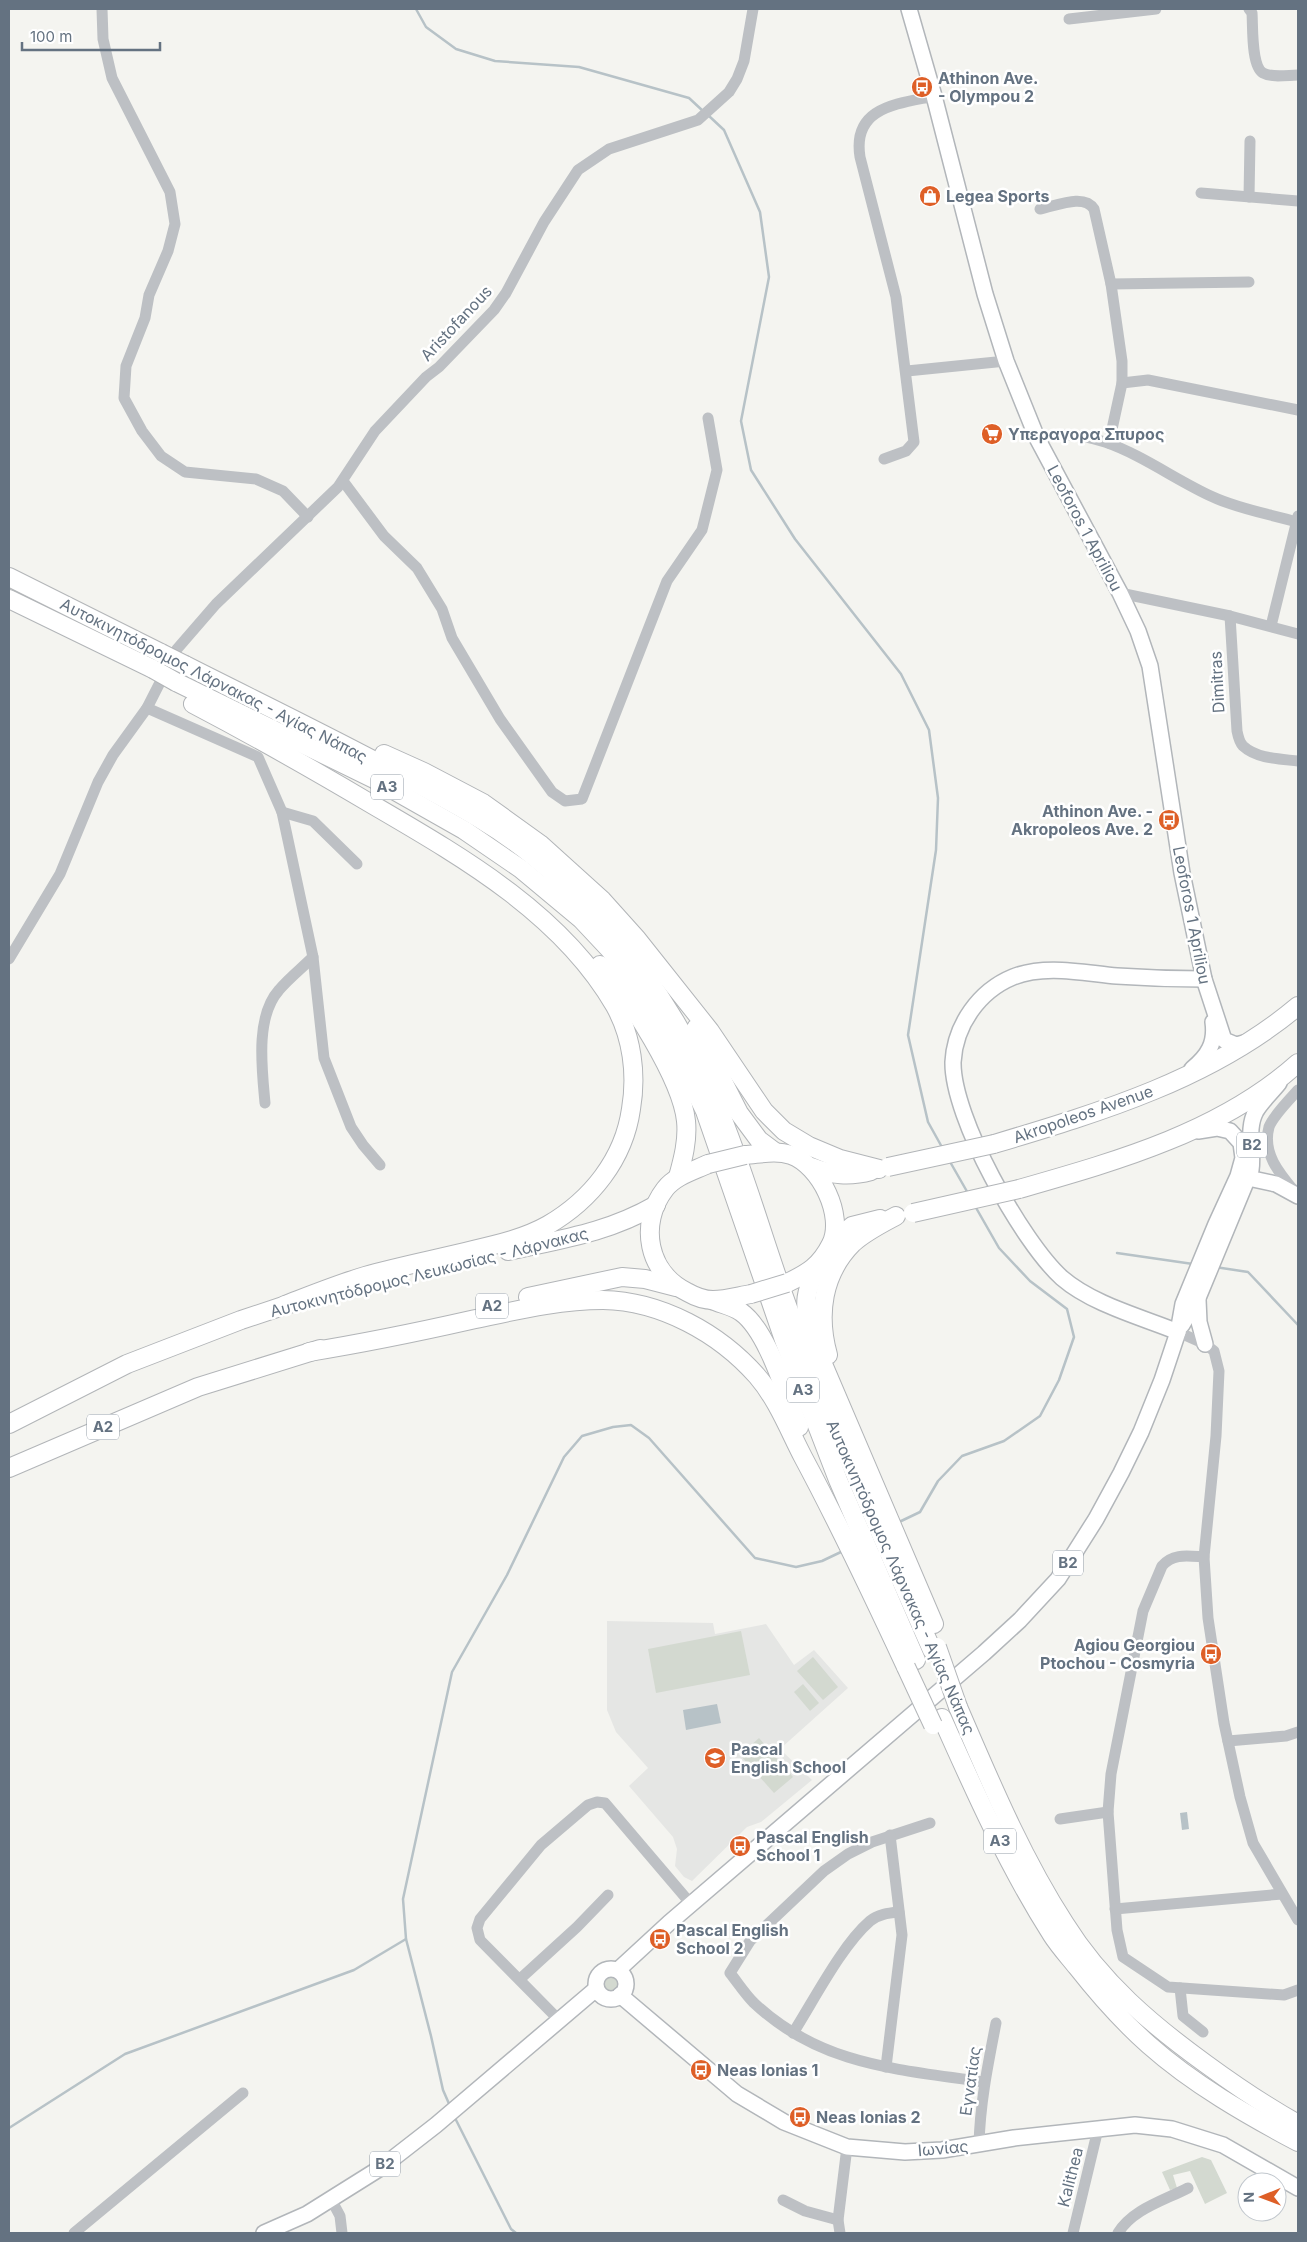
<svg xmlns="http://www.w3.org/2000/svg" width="1307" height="2242" font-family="Inter,sans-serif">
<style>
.built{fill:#e5e6e4}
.green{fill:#d3d9d0}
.water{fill:#b7c2c7}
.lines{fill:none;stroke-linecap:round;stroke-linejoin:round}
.stream{stroke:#b7c2c7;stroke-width:2.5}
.major-casing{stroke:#b2b6ba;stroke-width:18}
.highway-casing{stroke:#b2b5b8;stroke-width:20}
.minor{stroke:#bdc0c4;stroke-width:11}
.major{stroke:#fff;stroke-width:15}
.highway{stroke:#fff;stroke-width:18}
.highway-bridge-casing{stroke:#b2b5b8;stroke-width:20;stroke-linecap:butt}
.highway-bridge{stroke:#fff;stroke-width:18}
.labels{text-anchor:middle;stroke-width:5;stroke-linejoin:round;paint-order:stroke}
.shield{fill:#fff;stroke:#929ca7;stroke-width:1}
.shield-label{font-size:15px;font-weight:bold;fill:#647281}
.poi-label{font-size:16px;font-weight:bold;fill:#647281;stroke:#fff;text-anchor:start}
.street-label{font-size:16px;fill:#647281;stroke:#fff}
</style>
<rect width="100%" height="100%" fill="#f4f4f0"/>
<polygon class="built" points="607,1621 713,1623 715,1634 766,1624 794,1665 814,1650 848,1688 780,1749 812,1780 761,1822 747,1827 692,1881 684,1877 675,1866 677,1849 673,1837 629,1786 648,1768 616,1732 607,1710"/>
<g class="green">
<polygon points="741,1631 750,1675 656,1693 648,1649"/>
<polygon points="813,1657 838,1687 823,1700 797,1671"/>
<polygon points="803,1684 819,1703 810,1711 794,1692"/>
<polygon points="759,1738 793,1777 774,1793 740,1755"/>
<circle cx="611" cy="1983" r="9"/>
<polygon points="1202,2157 1211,2160 1227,2193 1205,2204 1190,2171 1173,2175 1177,2188 1170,2190 1162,2172"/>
</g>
<g class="water">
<polygon points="717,1704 721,1723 686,1730 683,1710"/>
<polygon points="1187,1812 1189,1829 1182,1830 1180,1813"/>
</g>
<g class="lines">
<g class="stream">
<polyline points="416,9 426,27 456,49 495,61 579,67 689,98 703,111"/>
<polyline points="709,116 724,130 760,212 769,277 741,421 751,470 795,539 901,674 929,730 938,798 936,850 908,1035 928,1122 943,1149"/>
<polyline points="949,1160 969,1195"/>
<polyline points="1117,1253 1193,1264"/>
<polyline points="1215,1267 1248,1272 1298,1325"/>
<polyline points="897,1523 920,1512 938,1481 962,1456 1004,1441 1040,1416 1059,1380 1074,1337 1067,1309 1030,1281 999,1248 975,1206"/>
<polyline points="406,1939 431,2036 443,2090 450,2106"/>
<polyline points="454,2116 511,2229 516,2233"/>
<polyline points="9,2128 125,2054 354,1970 406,1939 403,1899 452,1672 507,1575 564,1457 582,1436 613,1427 631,1425 649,1438 755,1558 796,1567 822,1561 843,1551"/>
</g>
<g class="major-casing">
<g id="major">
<polyline points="909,9 934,96 985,294 1006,361 1037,438 1120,593 1138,631 1150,666 1182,873 1204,979 1224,1040 1236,1045 1248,1042"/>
<path d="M1192,1069C1208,1056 1216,1043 1213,1022"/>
<polyline points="1239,1176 1276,1184 1298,1196"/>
<polyline points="1198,1300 1199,1322 1205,1344"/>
<path d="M1182,1325L1198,1298L1251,1170C1254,1151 1246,1129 1256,1111C1262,1101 1272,1092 1279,1083"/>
<path d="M1178,1332C1141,1317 1092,1304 1062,1278C1022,1242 952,1117 953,1062C955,1025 979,991 1013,977C1045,964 1084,973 1117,976C1146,978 1175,979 1204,979"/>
<circle cx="611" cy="1984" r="15"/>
<polyline points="618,1970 669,1923 984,1653 1020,1620 1058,1579 1096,1519 1121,1473 1141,1432 1162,1380 1178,1332 1183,1304 1216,1224 1238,1176 1243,1158 1241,1143 1230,1131 1217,1128 1198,1131"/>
<polyline points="620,1995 737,2094 784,2122 847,2147 905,2152 942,2150 1014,2138 1135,2125 1172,2129 1223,2145 1298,2188"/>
<polyline points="264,2233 307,2214 382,2167 436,2125 596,1989"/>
</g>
</g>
<g class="highway-casing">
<g id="highway">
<polyline points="9,577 161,653"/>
<polyline points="9,599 153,669"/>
<path d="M185,665C258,702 333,738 405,777C449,801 494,824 533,856C614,922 677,1008 717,1105C748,1179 768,1258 797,1332C839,1440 885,1545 932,1650"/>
<polyline points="176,682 374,779 464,830 521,869 581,919 611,951 644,997 671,1041 705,1111 784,1340 838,1480 916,1660"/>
<path d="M193,704C254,736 314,770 373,805C462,857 562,914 615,1006C632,1037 637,1074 631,1109C624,1159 591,1200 548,1225C525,1238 499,1244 473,1250C437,1259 400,1266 365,1276C338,1284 311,1295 285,1305"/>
<polyline points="384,754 424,772 483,803 540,844 602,900 637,939 710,1031 764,1111 784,1131 809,1146 840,1159 879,1169"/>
<path d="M600,965C629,996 682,1080 686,1121C688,1140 683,1159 678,1177"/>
<polyline points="696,1028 739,1113 759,1140 775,1152"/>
<path d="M994,1144C1101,1112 1211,1079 1298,1006"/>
<path d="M745,1155C760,1154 776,1150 791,1155C820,1165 845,1216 831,1244C820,1266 808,1273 787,1283"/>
<path d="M708,1164C693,1171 675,1176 665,1189C638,1224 648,1273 687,1292C694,1296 705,1300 713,1300C725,1300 739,1296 751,1294"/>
<path d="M811,1167C832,1175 849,1177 871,1171"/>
<path d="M1019,1189C1117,1161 1221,1132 1298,1063"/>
<polyline points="832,1243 852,1226 880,1219"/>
<path d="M508,1251C562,1239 607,1233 656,1205"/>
<path d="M821,1261C804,1291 803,1303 811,1336L934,1624"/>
<polyline points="528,1297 622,1277 645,1279 676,1287"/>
<path d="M712,1300C721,1304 733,1306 741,1312C768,1331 786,1396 799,1427"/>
<path d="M309,1352C364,1343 418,1332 471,1320C514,1311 558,1300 603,1300C661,1301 719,1333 757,1376C777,1399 789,1430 803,1457C840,1526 873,1596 906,1667"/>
<path d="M828,1355C817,1315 822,1274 853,1243C865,1232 881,1224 896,1216"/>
<polyline points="9,1424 127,1364 241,1320 295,1302"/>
<polyline points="9,1468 198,1387 320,1349"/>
<path d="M958,1707C990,1781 1021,1856 1065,1924C1101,1982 1152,2025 1206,2064C1236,2086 1266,2106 1298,2124"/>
<path d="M942,1718C975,1792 1008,1866 1052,1935C1059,1946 1069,1957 1077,1967C1099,1995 1123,2022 1149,2045C1193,2084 1247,2115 1298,2142"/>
</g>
</g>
<g class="minor">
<polyline points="102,9 103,39 112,78 170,192 175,224 168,251 149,295 145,318 126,366 124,398 142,431 161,456 185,472 256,479 283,491 308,517"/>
<path d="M1249,9L1252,13C1253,26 1251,66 1263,73C1272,78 1288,75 1298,75"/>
<polyline points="1069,19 1156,9"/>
<polyline points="1201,193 1298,201"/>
<polyline points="1249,197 1250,141"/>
<path d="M1040,209C1056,206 1084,193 1094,209L1111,284L1122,361V383L1109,443"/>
<polyline points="1111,284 1249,282"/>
<polyline points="907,371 1006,361"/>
<polyline points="1122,383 1148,380 1298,410"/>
<path d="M1037,438C1102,421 1157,472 1213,497C1239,509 1269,514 1297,522"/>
<path d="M884,459L906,451L914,442L896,297L860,157C852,107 897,104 934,96"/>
<polyline points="343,481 384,536 417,568 442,609 452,638 500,719 552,792 565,801 582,799 667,581 702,530 717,470 708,418"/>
<polyline points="1120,593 1230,616 1298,634"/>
<path d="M1230,616L1237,731C1238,736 1240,743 1243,746C1257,759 1281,759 1298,761"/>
<polyline points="1271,626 1298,516"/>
<polyline points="147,708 258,757 282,812 313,957 324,1058 351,1127 363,1145 380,1165"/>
<polyline points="282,812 313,821 357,864"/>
<polyline points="9,959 60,874 98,782 113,755 147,708 177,649 216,604 338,487 375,431 426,377 439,367 494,310 506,293 544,222 578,170 609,149 698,120 729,92 737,79 744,61 753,9"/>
<path d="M265,1103C262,1069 255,1017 279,990C289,978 302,968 313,957"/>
<path d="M1295,1192C1279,1173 1262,1153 1269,1127C1273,1116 1290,1099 1298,1090"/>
<polyline points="1178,1332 1205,1344 1214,1351 1219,1371 1216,1436 1204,1557 1208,1618 1224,1723 1240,1797 1253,1843 1298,1920"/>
<path d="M1204,1557C1188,1556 1173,1553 1162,1566L1143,1611L1111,1774L1108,1812L1117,1930L1123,1957L1168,1987L1284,1995L1298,1990"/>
<polyline points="1228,1741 1286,1736 1298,1732"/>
<polyline points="1060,1819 1108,1812"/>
<path d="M930,1823L872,1842L848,1854L824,1871L750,1941L730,1973C738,1983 745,1994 754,2003C821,2066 898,2069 984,2082"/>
<polyline points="1115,1909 1282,1894"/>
<polyline points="520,1979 577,1927 608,1895"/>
<polyline points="1180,1988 1183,2016 1203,2032"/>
<polyline points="560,2021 480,1940 477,1928 480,1919 541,1845 588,1805 597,1802 605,1803 691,1904"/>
<path d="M793,2033C814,2000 842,1945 870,1921C878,1914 889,1913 899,1912"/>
<polyline points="886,2067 902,1935 890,1835"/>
<path d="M979,2145C980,2103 988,2064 996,2023"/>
<polyline points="331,2199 340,2216 342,2233"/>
<polyline points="783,2200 805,2211 838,2220"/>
<polyline points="74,2233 243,2093"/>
<polyline points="840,2233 838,2220 847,2147"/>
<polyline points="1073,2233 1098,2129"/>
<path d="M1118,2233C1133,2209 1163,2201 1188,2188"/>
</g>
<use href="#major" class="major"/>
<use href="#highway" class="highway"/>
<g class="highway-bridge-casing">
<g id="highway-bridge">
<polyline points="161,653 185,665"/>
<polyline points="153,669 176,682"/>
<polyline points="708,1164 745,1155"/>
<polyline points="888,1167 994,1144"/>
<polyline points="913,1213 1019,1189"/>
<polyline points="751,1294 787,1283"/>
<polyline points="937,1647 958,1707"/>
<polyline points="906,1667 933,1725"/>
</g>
</g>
<use href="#highway-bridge" class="highway-bridge"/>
</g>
<defs>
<g id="bus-disc" transform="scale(1.125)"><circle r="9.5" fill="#de5f27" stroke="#fff"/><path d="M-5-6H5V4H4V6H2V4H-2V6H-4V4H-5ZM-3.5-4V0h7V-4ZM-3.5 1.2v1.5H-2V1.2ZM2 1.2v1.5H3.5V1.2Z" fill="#fff"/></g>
<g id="shop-disc" transform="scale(1.125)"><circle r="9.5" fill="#de5f27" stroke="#fff"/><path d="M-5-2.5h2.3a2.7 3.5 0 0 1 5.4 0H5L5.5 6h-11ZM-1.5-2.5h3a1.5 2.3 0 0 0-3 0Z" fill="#fff"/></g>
<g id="supermarket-disc" transform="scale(1.125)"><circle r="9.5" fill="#de5f27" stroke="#fff"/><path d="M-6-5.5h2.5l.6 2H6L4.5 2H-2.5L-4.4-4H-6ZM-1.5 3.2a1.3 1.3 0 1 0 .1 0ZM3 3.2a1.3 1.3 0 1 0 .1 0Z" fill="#fff"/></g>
<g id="school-disc" transform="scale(1.125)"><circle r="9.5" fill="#de5f27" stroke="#fff"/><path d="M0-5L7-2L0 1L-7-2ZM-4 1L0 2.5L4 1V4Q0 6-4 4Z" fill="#fff"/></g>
</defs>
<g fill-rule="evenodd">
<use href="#bus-disc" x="922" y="87"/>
<use href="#shop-disc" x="930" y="196"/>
<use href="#supermarket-disc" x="992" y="434"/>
<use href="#bus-disc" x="1169" y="820"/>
<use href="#bus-disc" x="1211" y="1654"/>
<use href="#school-disc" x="715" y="1758"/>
<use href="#bus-disc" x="740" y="1846"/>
<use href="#bus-disc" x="660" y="1939"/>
<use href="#bus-disc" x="701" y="2070"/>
<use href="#bus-disc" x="800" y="2117"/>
</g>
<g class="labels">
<g class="shield">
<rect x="371" y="774.5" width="32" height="25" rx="4"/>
<rect x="1237" y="1132.5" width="30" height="25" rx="4"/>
<rect x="476" y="1293.5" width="32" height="25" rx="4"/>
<rect x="787" y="1377.5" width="32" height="25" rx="4"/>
<rect x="87" y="1414.5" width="32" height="25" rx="4"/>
<rect x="1053" y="1550.5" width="30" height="25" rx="4"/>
<rect x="984" y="1828.5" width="32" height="25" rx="4"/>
<rect x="370" y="2151.5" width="30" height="25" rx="4"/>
</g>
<g class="shield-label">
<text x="387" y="792">A3</text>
<text x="1252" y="1150">B2</text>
<text x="492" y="1311">A2</text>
<text x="803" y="1395">A3</text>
<text x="103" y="1432">A2</text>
<text x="1068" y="1568">B2</text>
<text x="1000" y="1846">A3</text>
<text x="385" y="2169">B2</text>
</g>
<g class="poi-label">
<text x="938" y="84">Athinon Ave.<tspan x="938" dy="18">- Olympou 2</tspan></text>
<text x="946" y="202">Legea Sports</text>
<text x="1008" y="440">Υπεραγορα Σπυρος</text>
<text x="1153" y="817" text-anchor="end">Athinon Ave. -<tspan x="1153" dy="18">Akropoleos Ave. 2</tspan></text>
<text x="1195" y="1651" text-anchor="end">Agiou Georgiou<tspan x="1195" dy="18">Ptochou - Cosmyria</tspan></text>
<text x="731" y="1755">Pascal<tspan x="731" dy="18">English School</tspan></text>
<text x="756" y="1843">Pascal English<tspan x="756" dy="18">School 1</tspan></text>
<text x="676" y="1936">Pascal English<tspan x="676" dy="18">School 2</tspan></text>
<text x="717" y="2076">Neas Ionias 1</text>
<text x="816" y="2123">Neas Ionias 2</text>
</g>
<g class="street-label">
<text transform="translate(456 323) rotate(-47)" y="6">Aristofanous</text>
<text transform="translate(1085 528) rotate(62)" y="6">Leoforos 1 Apriliou</text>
<text transform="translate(214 680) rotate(27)" y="6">Αυτοκινητόδρομος Λάρνακας - Αγίας Νάπας</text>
<text transform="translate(1217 682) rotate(-93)" y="6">Dimitras</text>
<text transform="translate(1192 915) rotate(79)" y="6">Leoforos 1 Apriliou</text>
<text transform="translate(1083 1114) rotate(-19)" y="6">Akropoleos Avenue</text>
<text transform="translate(429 1272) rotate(-14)" y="6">Αυτοκινητόδρομος Λευκωσίας - Λάρνακας</text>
<text transform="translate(901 1577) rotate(66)" y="6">Αυτοκινητόδρομος Λάρνακας - Αγίας Νάπας</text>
<text transform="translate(970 2081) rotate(-82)" y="6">Εγνατίας</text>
<text transform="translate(943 2148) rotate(-5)" y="6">Ιωνίας</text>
<text transform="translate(1070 2177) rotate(-76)" y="6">Kalithea</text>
</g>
</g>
<rect width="1307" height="2242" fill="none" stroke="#647281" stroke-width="20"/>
<g transform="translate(1262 2197) rotate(269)"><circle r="24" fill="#ffffff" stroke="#c1c7cd"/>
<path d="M0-4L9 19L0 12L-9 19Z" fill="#de5f27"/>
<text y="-8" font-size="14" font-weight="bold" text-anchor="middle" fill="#647281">N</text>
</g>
<path d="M22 42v8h138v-8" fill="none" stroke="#647281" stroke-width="2.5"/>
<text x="30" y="42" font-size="15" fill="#647281" stroke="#ffffff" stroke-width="4" paint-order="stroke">100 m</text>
</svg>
